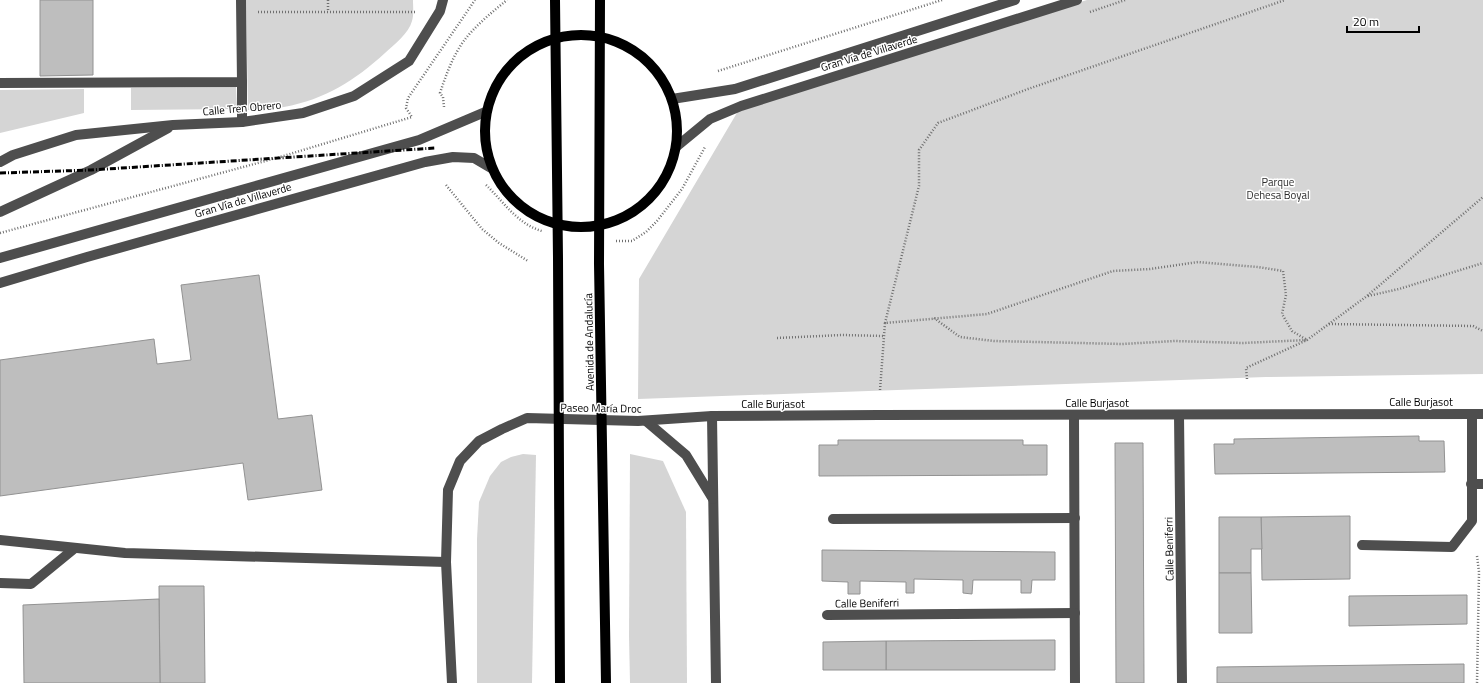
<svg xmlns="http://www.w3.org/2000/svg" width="1483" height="683" font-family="'Titillium Web',sans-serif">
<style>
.green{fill:#d5d5d5}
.building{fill:#bebebe;stroke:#929292}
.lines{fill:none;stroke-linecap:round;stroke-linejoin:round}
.path{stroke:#707070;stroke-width:2.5;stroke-dasharray:1 2;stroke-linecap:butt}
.minor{stroke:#4e4e4e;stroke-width:10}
.major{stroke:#000;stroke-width:10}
.rail{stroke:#000;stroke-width:3;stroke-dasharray:6 2 1 2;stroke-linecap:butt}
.labels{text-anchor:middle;stroke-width:3;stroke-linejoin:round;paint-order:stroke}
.street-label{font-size:11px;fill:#000;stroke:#fff}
.park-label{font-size:11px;fill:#2c2c2c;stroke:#fff}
</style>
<rect width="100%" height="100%" fill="#fff"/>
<g class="green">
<path d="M246,0H413C413,6 414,15 412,21C409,33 394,45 385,53C354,81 326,99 284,107C272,109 260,109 248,110Z"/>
<polygon points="1087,0 1483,0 1483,374 1266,377 638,399 639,279 741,106"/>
<polygon points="236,87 237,109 131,110 131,88"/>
<polygon points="84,89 84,113 0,133 0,90"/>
<polygon points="523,454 536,455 532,683 477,683 477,539 479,502 490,476 501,462 511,457"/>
<polygon points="630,454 663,461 686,512 687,683 630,683 629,636"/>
</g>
<g class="building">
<polygon points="40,0 93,0 93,75 40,76"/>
<polygon points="259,275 278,419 312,415 322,490 248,500 243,463 0,496 0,360 154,339 157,364 191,360 181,285"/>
<polygon points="1419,436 1419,441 1444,441 1445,472 1215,474 1214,444 1234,444 1234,439"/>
<polygon points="838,440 1023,440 1023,445 1047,445 1047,475 819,476 819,445 838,445"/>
<polygon points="1115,443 1143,443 1144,683 1116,683"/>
<polygon points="1350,516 1350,579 1262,580 1261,517"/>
<polygon points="1219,517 1261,517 1262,549 1251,549 1251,573 1219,573"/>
<polygon points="822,550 1055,552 1055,580 1032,580 1031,593 1021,593 1021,580 973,580 972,594 963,593 963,580 914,579 914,593 906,593 906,582 860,581 860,594 848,594 848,582 822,581"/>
<polygon points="1219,573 1251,573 1252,633 1219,633"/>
<polygon points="159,586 204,586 205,683 160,683"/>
<polygon points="1467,595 1467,624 1349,626 1349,596"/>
<polygon points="159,599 160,683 24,683 23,605"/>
<polygon points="1055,640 1055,670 886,670 886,641"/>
<polygon points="886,641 886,670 823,670 823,642"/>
<polygon points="1464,664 1464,683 1217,683 1217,667"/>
</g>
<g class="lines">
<g class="path">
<polyline points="328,0 328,11"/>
<polyline points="258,12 417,12"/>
<polyline points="1090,12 1125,0"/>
<polyline points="718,71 942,0"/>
<path d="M444,107L443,97L440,93C446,75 452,58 463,42C474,27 492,12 507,0"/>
<polyline points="446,185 482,229 499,243 528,261"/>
<path d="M486,185C503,201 517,224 542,231"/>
<polyline points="0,233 280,157 412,117 406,108 408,98 475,0"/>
<polyline points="616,241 632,241 646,232 657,221 682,189 705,147"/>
<polyline points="1368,296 1399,289 1483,263"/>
<polyline points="934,318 960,337 994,341 1122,344 1175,341 1243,343 1307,340"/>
<polyline points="885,323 919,186 919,150 938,123 1028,89 1285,0"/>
<polyline points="1329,324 1473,326 1483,331"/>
<polyline points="777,338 842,335 884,336"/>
<polyline points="1247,379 1246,368 1307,340 1367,296 1483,197"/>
<polyline points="880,390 885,323 987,314 1113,271 1150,269 1198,262 1258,267 1283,271 1286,295 1282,314 1292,331 1307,340"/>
<polyline points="1477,556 1479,572 1477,683"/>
</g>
<g class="minor">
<polyline points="242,82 242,122"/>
<polyline points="0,83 242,82 241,0"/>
<polyline points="672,99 735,89 1015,0"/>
<polyline points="676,147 710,119 741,106 1077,0"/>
<polyline points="0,162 13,155 76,135 173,125 242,122 303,113 354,96 409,61 440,11 443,0"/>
<polyline points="0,212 91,170 168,128"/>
<polyline points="0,258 419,140 485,112"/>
<polyline points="0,283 87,257 425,162 453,157 474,158 491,168"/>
<polyline points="1074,415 1075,683"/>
<polyline points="1179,415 1182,683"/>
<polyline points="712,416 716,683"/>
<polyline points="646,421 686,455 713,499"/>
<polyline points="1471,484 1483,484"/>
<polyline points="833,519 1075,518"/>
<polyline points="0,540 125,553 446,562"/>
<polyline points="1362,545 1452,547 1472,521 1472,414"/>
<polyline points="0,583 31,584 75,548"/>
<polyline points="827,615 1075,613"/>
<polyline points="452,683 446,562 448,490 460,461 479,441 502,429 527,418 638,421 712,416 879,415 1483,414"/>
</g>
<g class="major">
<polyline points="555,0 558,258 560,683"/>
<polyline points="600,0 599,264 606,683"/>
<circle cx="581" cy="131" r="96"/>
</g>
<polyline class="rail" points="0,173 91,170 435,148"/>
</g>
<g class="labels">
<g class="street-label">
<text transform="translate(869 53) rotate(-17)" y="4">Gran Vía de Villaverde</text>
<text transform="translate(242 108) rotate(-5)" y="4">Calle Tren Obrero</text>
<text transform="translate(243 200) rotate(-16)" y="4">Gran Vía de Villaverde</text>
<text transform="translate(589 342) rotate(-91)" y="4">Avenida de Andalucía</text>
<text x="1421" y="406">Calle Burjasot</text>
<text x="1097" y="407">Calle Burjasot</text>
<text x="773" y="408">Calle Burjasot</text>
<text transform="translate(601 408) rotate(1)" y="4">Paseo María Droc</text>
<text transform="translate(1169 549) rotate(-91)" y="4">Calle Beniferri</text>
<text transform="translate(867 603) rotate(-1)" y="4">Calle Beniferri</text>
</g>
<g class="park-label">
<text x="1278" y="186">Parque<tspan x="1278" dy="13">Dehesa Boyal</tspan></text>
</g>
</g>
<path d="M1347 26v6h72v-6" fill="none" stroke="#000000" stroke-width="2"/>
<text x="1353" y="26" font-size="12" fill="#000000" stroke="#ffffff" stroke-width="3" paint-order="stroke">20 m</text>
</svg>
